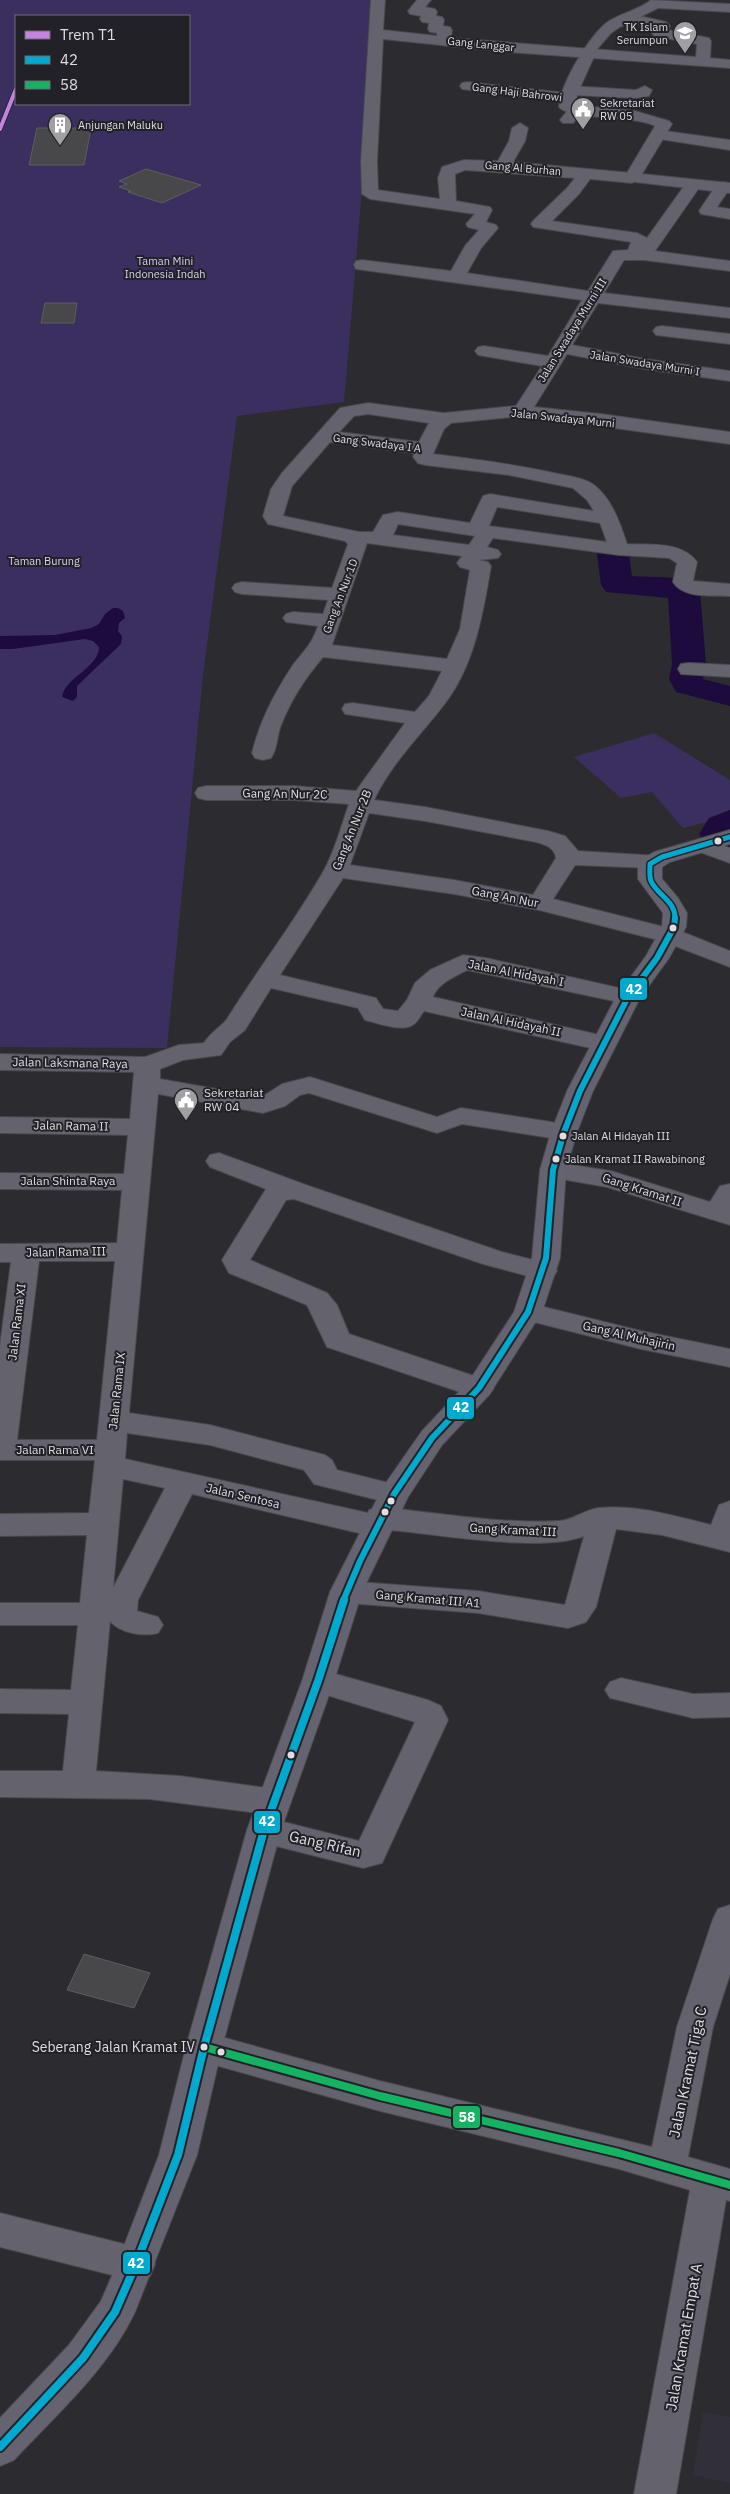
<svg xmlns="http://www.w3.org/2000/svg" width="730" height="2494" font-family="'IBM Plex Sans',sans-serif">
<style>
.built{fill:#312f3a}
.green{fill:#3b2f60;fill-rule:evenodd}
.water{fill:#1d0b3e}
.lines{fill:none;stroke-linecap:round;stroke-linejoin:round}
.river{fill:#1d0b3e;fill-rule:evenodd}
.building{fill:#48474a;stroke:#5d5d60}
.minor-casing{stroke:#49494c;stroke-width:2}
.tertiary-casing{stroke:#49494c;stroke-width:2}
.secondary-casing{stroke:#49494c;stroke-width:2}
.minor{fill:#63626d;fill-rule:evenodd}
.tertiary{fill:#63626d;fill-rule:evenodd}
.secondary{fill:#666371;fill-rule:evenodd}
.bus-1-far2-casing{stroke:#222127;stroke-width:8}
.bus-1-far1-casing{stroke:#222127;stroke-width:10}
.bus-1-casing{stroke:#222127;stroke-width:12}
.bus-2-casing{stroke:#222127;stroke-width:12}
.bus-1-far2{stroke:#00a9ce;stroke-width:5}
.bus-1-far1{stroke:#00a9ce;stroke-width:6}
.bus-1{stroke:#00a9ce;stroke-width:8}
.bus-2{stroke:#13b361;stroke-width:8}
.tram-1-casing{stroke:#222127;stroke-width:5.5}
.tram-1{stroke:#c483df;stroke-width:4}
.bus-dot{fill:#dfdfe3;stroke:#222127;stroke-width:2}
.labels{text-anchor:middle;stroke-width:4;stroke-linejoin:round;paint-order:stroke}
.far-poi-label{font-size:11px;fill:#dfdfe3;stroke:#222127;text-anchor:start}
.far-street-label{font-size:11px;fill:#dfdfe3;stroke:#222127}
.far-park-label{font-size:11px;fill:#d5cff4;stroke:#222127}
.bus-label{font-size:11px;fill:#dfdfe3;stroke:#222127;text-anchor:start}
.street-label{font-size:12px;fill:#dfdfe3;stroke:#222127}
.poi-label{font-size:12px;fill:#dfdfe3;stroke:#222127;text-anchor:start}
.near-bus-label{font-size:14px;fill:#dfdfe3;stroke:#222127;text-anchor:end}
.near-street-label{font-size:15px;fill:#dfdfe3;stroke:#222127}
.line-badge{stroke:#222127;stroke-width:2}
.badge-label{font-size:14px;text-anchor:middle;font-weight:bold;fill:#fff}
</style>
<rect width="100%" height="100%" fill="#2c2c30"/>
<polygon class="built" points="703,2412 730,2417 730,2483 693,2475"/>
<g class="green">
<path d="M0,0H378L344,402L237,416L203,675L167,1048L0,1047ZM16,16H189V104H16Z"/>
<polygon points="654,733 730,780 730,810 707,822 683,828 652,792 621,798 574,757"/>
</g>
<path class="water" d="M113,608H118L123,611L125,618L119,623L118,631L122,636L121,644L77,686V697L73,701L62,697C65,677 99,668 99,647L93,641L85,639L13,649H0V636L55,635L91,628L99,624L105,614Z"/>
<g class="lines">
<g class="river">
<path d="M613,544L624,547L629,554L632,576C652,578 687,573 700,591L706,664L703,679L730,686V706L676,692L669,679L672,664L668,598L606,592L601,585L597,554L602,547Z"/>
<polygon points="730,810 730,858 711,852 699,834 709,818"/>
</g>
</g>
<g class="building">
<polygon points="37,128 91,128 84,165 29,165"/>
<polygon points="146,169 201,185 162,203 128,192 131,191 119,187 127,184 119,181"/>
<polygon points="45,303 77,303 74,323 41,323"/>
<polygon points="84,1954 150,1973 134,2008 67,1990"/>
</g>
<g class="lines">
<g class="minor-casing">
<g id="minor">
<path d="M371,0H385L383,30L437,36V33L430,32L428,29L429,23L422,22L420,19L421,16L410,14L408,11L417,0H431L425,7L435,9L437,12L436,16L442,17L444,20L443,26L450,27L452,30L451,38L696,57L697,44L654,36L652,33L655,28L621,20L619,17L626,13L666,22L670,26L668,30L709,38L711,41L710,58L730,60V68L507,52L383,39L377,161L378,190L440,199L438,178L442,167L464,160L498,161L509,141L512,128L520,123L528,128L525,141L513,162L632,173L640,178L632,183L590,179L579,194L552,221L637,233L647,238L687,182L693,180L701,185L655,251L730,261V271L644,260H624L604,293L730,308V318L598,303L572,345L645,359L730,371V381L645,369L567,354L534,407L601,414L730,432V444L549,419L512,417L451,423L444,429L433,454C474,459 513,464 554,473C567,476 583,477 594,485C612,499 620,523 627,544C651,545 682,541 697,562L693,581L730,584V596C711,595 684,599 673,582L677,563L669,558L619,555L493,538L487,547L498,550L501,554L498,558L479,560L488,562L491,566C483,613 475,663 446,702C422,734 391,763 374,800L425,807L548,831L565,836L578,851L660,856L664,861L660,866L652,868L575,865L553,899L680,931L730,951V967L662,941L539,910L454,894L343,878L280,975L376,998L383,1009L398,1011L407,1000L415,983L430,970L463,955L486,958L628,990L637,992L640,997L637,1002L628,1004L467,970C454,977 438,983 433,997L613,1038L617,1043L613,1048L604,1051L424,1011C421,1015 418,1021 414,1024C404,1033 377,1023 365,1020L358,1008L271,988L245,1030L230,1042L221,1055L183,1060L160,1069V1079L262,1097L282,1084L310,1077L437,1117L461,1108L564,1124L573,1126L577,1132L573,1138L564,1140L462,1124L437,1133L309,1093L300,1095L285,1106L263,1113L158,1094L129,1413L210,1425L325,1455L332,1460L337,1470L405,1487L409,1494L405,1501L394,1504L314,1484L304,1470L210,1445L127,1433L125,1459L368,1513L369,1510L380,1507C439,1513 499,1524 559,1521C571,1521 584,1510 598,1508C635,1504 675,1516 711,1525L719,1505L730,1501V1552L662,1535L616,1529L596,1607L586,1622L568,1628L478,1613L346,1603L335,1600L330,1592L335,1584L346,1581L478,1591L565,1605L584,1536C542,1553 437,1534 389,1530L387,1534L376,1537L192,1494L138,1600L137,1611L158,1617L163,1625L158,1633C143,1637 120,1633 110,1621L96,1771L180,1776L274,1789L286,1793L291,1802L286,1811L274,1815L149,1799L0,1797V1771H63L69,1714L0,1713V1689L71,1690L78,1625H0V1603H80L87,1535L0,1536V1514L89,1513L95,1460H0V1345L11,1262H0V1244L117,1243L122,1190L0,1189V1173L124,1174L128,1135L0,1133V1117L130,1119L134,1072L0,1070V1054L145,1057L179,1045L204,1043C211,1032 221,1027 227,1019C258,969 294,923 323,872C335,851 341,826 349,804L294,800H206L198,798L195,793L198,788L206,786H294L356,791L405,723L345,714L342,709L345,704L353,703L415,712L429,696L442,671L323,657C305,678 290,701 280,728C277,738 277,749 271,758L263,760L255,758L252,753C260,721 273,696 291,668C302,652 311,647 318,626L286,622L283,618L286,614L293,612L323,614L328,600L242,594L235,592L232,588L235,584L242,582L332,588L348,544L345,541L268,524L263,516L271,489L282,473L340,408L368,403L444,413L516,406L542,366L484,356L478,355L475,351L478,347L484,346L548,356L582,300L356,269L354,265L356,261L362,260L451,271L465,246L479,230L468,227L466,224L475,214L370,199L362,194L361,161ZM465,170L575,178L567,188L533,221L531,224L533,227L631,242L628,250L613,251L588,291L467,273L481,248L498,228L496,225L486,222L492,210L490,207L456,201L455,174ZM368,414L429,423L419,442L339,432L354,416ZM330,442L414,453L413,457L418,463L425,465L509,475L573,488L587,500L594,511L490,494L483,496L470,523L398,512L383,515L373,532H359L283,516L292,486ZM497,507L600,523L607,542L489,526ZM398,524L475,536L469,545L393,535ZM367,543L462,556L457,563L460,567L470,570L460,629L447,659L332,645ZM369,813L425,821L536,842C546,845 554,847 556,858L533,895L454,880L350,865ZM39,1261H115L97,1440H17ZM123,1479L165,1488L113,1588Z"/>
<polygon points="467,82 566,93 564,90 571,86 636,90 645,86 652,90 649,96 636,98 572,95 576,98 568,103 462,89 460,86 462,83"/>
<path d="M576,105L584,110L573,123H563L560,120C565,114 569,107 576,105Z"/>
<polygon points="658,130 730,140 730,150 653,138 650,135"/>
<polygon points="723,182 729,184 730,188 717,207 730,209 730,219 701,214 699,211 717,184"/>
<polygon points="662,326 730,334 730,344 656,335 653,331 656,327"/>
<polygon points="689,663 730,665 730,677 681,674 678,669 681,664"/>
<polygon points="705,839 730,848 730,863 697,851 693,846 697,841"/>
<polygon points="219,1153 306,1185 502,1252 553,1265 557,1271 553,1277 543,1280 483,1264 294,1199 286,1200 250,1260 327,1293 337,1305 349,1334 489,1381 494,1388 489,1395 479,1398 469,1395 327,1347 307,1305 229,1273 222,1260 266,1189 210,1167 206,1161 210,1155"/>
<polygon points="553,1162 611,1171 710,1202 720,1186 730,1184 730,1225 607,1187 544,1176 540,1170 544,1164"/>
<polygon points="528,1303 641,1331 730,1349 730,1367 641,1349 518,1318 514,1312 518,1306"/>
<polygon points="318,1669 428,1700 441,1706 448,1720 382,1863 363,1868 264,1843 252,1839 247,1830 252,1821 264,1817 359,1841 415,1722 307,1689 302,1681 307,1673"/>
<polygon points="621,1678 693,1694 730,1693 730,1717 693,1718 610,1698 605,1690 610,1682"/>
<polygon points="730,1905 730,1974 713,2027 688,2157 730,2169 730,2201 726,2200 676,2494 634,2494 690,2190 619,2169 380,2111 204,2062 191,2058 186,2047 191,2036 204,2032 380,2081 652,2147 677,2027 713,1919 718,1909"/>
<polygon points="0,2213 136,2247 150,2252 155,2264 150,2276 136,2281 0,2247"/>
</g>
</g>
<g class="tertiary-casing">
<path id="tertiary" d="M651,0L730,4V12L658,8L620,27L611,33L598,48L578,92L575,105L635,111L669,121L672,124L642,174L730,183V193L626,181L624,178L655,126C635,115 569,120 559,107C560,84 590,34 609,21C622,13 640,9 651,0Z"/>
</g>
<g class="secondary-casing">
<path id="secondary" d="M730,830V844L670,862L662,867V879L678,898L687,913L686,927L669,958L640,998L593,1091L577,1132L566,1170L560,1258L542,1312L489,1395L442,1445L408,1497L362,1592L334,1681L281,1830L222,2047L197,2155L135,2312C108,2369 57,2414 14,2460L0,2466V2418L69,2345L101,2301L117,2264L159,2155L186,2047L247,1830L302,1681L330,1592L383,1487L422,1431L469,1381L514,1312L532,1258L540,1170L551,1132L567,1091L616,997L646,956L662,927L663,913L638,879V864L642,859L654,852Z"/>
</g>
<use href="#minor" class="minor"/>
<use href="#tertiary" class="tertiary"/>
<use href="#secondary" class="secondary"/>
<g class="bus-1-far2-casing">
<path id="bus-1-far2" d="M675,919C676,901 657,895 651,881C649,876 650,869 650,864L662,857L730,837"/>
</g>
<g class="bus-1-far1-casing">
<polyline id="bus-1-far1" points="343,1601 360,1561 394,1494 432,1438 479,1388 528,1312 546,1258 553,1170 564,1132 580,1091 628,997 657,958 674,927 675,918"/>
</g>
<g class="bus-1-casing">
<polyline id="bus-1" points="0,2447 83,2358 115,2312 136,2264 178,2155 204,2047 264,1830 318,1681 344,1600"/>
</g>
<g class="bus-2-casing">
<polyline id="bus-2" points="204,2047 380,2096 619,2153 730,2185"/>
</g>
<use href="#bus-1-far2" class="bus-1-far2"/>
<use href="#bus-1-far1" class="bus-1-far1"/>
<use href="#bus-1" class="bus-1"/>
<use href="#bus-2" class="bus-2"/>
<g class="tram-1-casing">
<polyline id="tram-1" points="0,129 16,89"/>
</g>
<use href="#tram-1" class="tram-1"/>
</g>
<defs>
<g id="school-pin" transform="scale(1.25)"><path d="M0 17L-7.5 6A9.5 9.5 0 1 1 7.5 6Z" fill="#a0a0a4" stroke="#222127"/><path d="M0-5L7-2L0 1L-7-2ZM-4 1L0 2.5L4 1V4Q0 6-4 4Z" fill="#fff"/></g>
<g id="civic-pin" transform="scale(1.25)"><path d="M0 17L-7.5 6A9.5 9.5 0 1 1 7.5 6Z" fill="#a0a0a4" stroke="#222127"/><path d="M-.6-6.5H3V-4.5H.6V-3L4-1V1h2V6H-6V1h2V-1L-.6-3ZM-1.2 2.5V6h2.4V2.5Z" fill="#fff"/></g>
<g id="building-pin" transform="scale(1.25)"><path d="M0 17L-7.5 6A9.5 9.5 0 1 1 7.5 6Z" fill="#a0a0a4" stroke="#222127"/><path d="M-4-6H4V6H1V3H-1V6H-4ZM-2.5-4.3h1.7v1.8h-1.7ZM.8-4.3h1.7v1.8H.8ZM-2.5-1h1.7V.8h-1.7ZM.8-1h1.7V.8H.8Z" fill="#fff"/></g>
</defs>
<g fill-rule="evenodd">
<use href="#school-pin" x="685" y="33"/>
<use href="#civic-pin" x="583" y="109"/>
<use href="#building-pin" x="60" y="125"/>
<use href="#civic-pin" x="186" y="1100"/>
</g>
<g class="bus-dot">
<circle cx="718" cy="841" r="4.5"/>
<circle cx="673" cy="928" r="4.5"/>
<circle cx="563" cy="1136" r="4.5"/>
<circle cx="556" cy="1159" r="4.5"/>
<circle cx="391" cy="1501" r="4.5"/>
<circle cx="385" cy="1512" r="4.5"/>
<circle cx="291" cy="1755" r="4.5"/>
<circle cx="204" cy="2047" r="4.5"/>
<circle cx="221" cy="2052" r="4.5"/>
</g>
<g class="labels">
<g class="far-poi-label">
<text x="668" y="31" text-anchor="end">TK Islam<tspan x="668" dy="13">Serumpun</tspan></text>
<text x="600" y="107">Sekretariat<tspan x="600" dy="13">RW 05</tspan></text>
<text x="78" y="129">Anjungan Maluku</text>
</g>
<g class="far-street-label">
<text transform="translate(481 44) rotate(6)" y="4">Gang Langgar</text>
<text transform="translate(517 92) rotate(7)" y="4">Gang Haji Bahrowi</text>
<text transform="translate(523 168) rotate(5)" y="4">Gang Al Burhan</text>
<text transform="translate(572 330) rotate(-58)" y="4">Jalan Swadaya Murni III</text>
<text transform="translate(645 363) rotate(9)" y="4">Jalan Swadaya Murni I</text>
<text transform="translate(563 418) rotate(6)" y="4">Jalan Swadaya Murni</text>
<text transform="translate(377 443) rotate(7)" y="4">Gang Swadaya I A</text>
<text transform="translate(340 596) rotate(-69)" y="4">Gang An Nur 1D</text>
</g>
<g class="far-park-label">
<text x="165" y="265">Taman Mini<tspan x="165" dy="13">Indonesia Indah</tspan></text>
<text x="44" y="565">Taman Burung</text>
</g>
<g class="bus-label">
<text x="572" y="1140">Jalan Al Hidayah III</text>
<text x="565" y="1163">Jalan Kramat II Rawabinong</text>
</g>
<g class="street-label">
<text transform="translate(285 794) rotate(1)" y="4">Gang An Nur 2C</text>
<text transform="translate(352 830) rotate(-68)" y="4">Gang An Nur 2B</text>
<text transform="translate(505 897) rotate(11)" y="4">Gang An Nur</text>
<text transform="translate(516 973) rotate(11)" y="4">Jalan Al Hidayah I</text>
<text transform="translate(511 1022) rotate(12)" y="4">Jalan Al Hidayah II</text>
<text transform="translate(70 1063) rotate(1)" y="4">Jalan Laksmana Raya</text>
<text transform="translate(71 1126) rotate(1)" y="4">Jalan Rama II</text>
<text x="68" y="1185">Jalan Shinta Raya</text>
<text transform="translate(642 1190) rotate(18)" y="4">Gang Kramat II</text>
<text transform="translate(66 1252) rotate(-1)" y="4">Jalan Rama III</text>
<text transform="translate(17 1322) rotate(-83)" y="4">Jalan Rama XI</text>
<text transform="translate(629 1336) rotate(13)" y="4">Gang Al Muhajirin</text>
<text transform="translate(117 1391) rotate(-84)" y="4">Jalan Rama IX</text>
<text x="55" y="1454">Jalan Rama VI</text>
<text transform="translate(243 1496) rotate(13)" y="4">Jalan Sentosa</text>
<text transform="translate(513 1530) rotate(3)" y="4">Gang Kramat III</text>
<text transform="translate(428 1599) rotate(5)" y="4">Gang Kramat III A1</text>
</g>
<g class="poi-label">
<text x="204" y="1097">Sekretariat<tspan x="204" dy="14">RW 04</tspan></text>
</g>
<g class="near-bus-label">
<text x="195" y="2052">Seberang Jalan Kramat IV</text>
</g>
<g class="near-street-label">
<text transform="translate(325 1844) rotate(13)" y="5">Gang Rifan</text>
<text transform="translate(688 2072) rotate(-78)" y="5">Jalan Kramat Tiga C</text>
<text transform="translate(684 2337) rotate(-80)" y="5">Jalan Kramat Empat A</text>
</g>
</g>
<g class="line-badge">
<rect x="619" y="977" width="29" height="24" rx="5" fill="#00a9ce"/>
<rect x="446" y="1396" width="29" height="24" rx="5" fill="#00a9ce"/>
<rect x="253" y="1810" width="28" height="24" rx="5" fill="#00a9ce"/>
<rect x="452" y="2105" width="29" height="24" rx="5" fill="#13b361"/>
<rect x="122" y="2251" width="29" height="24" rx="5" fill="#00a9ce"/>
</g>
<g class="badge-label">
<text x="634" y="994">42</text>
<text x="461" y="1412">42</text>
<text x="267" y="1826">42</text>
<text x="467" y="2122">58</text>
<text x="136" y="2268">42</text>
</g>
<rect x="15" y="15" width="175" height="90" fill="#222127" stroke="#6e6d72"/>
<rect x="25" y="31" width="25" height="8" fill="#c483df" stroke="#6e6d72"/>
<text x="60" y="40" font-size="15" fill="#dfdfe3">Trem T1</text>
<rect x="25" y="56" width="25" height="8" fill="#00a9ce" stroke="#6e6d72"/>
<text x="60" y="65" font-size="15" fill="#dfdfe3">42</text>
<rect x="25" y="81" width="25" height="8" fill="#13b361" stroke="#6e6d72"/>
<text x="60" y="90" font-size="15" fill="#dfdfe3">58</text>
</svg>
